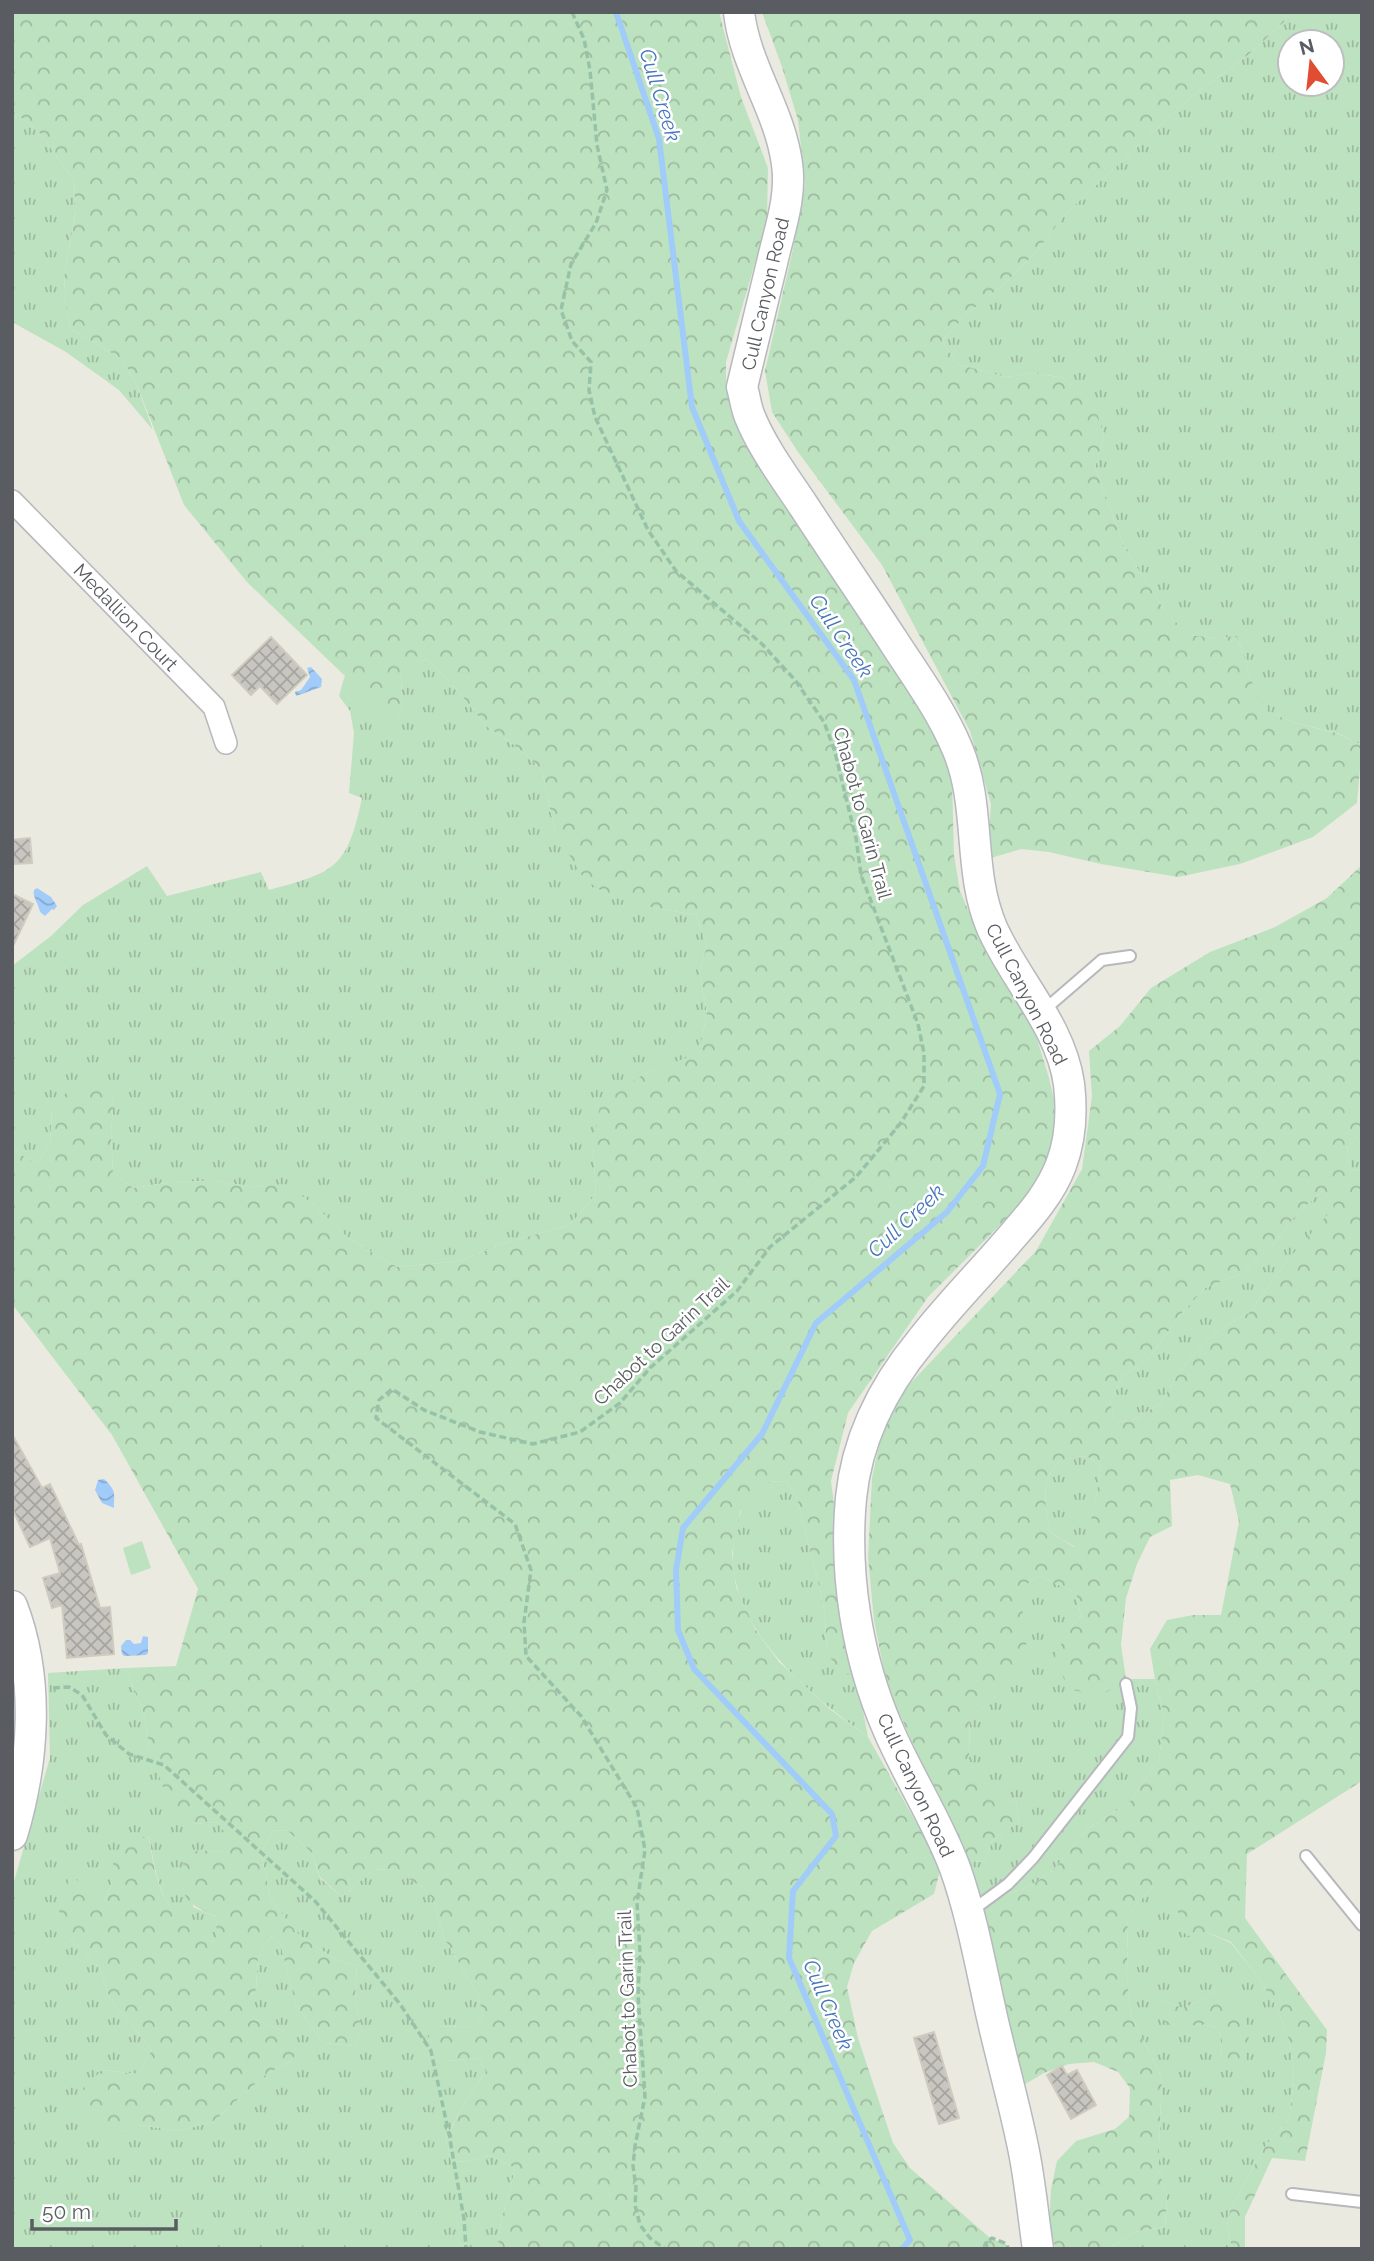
<svg xmlns="http://www.w3.org/2000/svg" width="1374" height="2261" font-family="Raleway,sans-serif">
<style>
.grass{fill:url(#grass-tufts);fill-rule:evenodd}
.forest{fill:url(#forest-crowns);fill-rule:evenodd}
.pitch{fill:#bde2c0}
.water{fill:url(#water-waves)}
.lines{fill:none;stroke-linecap:round;stroke-linejoin:round}
.stream{stroke:#a1ccfa;stroke-width:6}
.building{fill:url(#building-cross-hatch);stroke:#cfccbf;stroke-width:2}
.lane-casing{stroke:#b6b8bc;stroke-width:14}
.street-casing{stroke:#b6b8bc;stroke-width:24}
.secondary-casing{stroke:#b6b9be;stroke-width:33}
.path{stroke:#97c2a7;stroke-width:3.5;stroke-dasharray:7 3.5;stroke-linecap:butt}
.lane{stroke:#fff;stroke-width:10}
.street{stroke:#fff;stroke-width:21}
.secondary{stroke:#fff;stroke-width:30}
.labels{text-anchor:middle;stroke-width:5;stroke-linejoin:round;paint-order:stroke}
.street-label{font-size:19px;fill:#595c60;stroke:#fff}
.water-label{font-size:21px;font-style:italic;fill:#4676bc;stroke:#fff}
</style>
<defs>
<pattern id="grass-tufts" width="24" height="20" patternUnits="userSpaceOnUse" patternTransform="scale(1.75)"><rect width="24" height="20" fill="#bde2c0"/><path d="M3 7l-1-3M5 7V3M7 7l1-3M15 17l-1-3M17 17v-4M19 17l1-3" fill="none" stroke="#9dba9f"/></pattern>
<pattern id="forest-crowns" width="20" height="18" patternUnits="userSpaceOnUse" patternTransform="scale(1.75)"><rect width="20" height="18" fill="#bde2c0"/><path d="M2 6a3 3 0 1 1 6 0M12 15a3 3 0 1 1 6 0" fill="none" stroke="#9dba9f"/></pattern>
<pattern id="water-waves" width="16" height="10" patternUnits="userSpaceOnUse" patternTransform="scale(1.75)"><rect width="16" height="10" fill="#a1ccfa"/><path d="M0 5q4-4 8 0t8 0" fill="none" stroke="#86a9ce"/></pattern>
<pattern id="building-cross-hatch" width="8" height="8" patternUnits="userSpaceOnUse" patternTransform="scale(1.75)"><rect width="8" height="8" fill="#c8c6c0"/><path d="M0 0l8 8M0 8l8-8" fill="none" stroke="#a5a49f"/></pattern>
</defs>
<rect width="100%" height="100%" fill="#ebeae0"/>
<g class="grass">
<path d="M1289,12H1362V745L1337,733L1295,723L1266,711L1252,682L1237,636L1218,638L1187,635L1163,608L1124,547L1095,467L1104,437L1094,406L1064,378L1034,373L1006,377L957,364L942,340L966,315L1008,280L1037,251L1067,212L1191,97L1248,55L1284,22ZM1290,42H1332V84H1290Z"/>
<polygon points="12,110 39,132 74,180 76,210 64,277 66,305 71,329 122,359 136,383 153,430 119,390 66,352 12,322"/>
<path d="M427,659L458,691L486,726L517,747L542,770L555,832L655,908L696,915L707,946L699,972L707,1012L699,1054L644,1074L593,1145L596,1194L570,1225L502,1244L460,1261L397,1267L348,1238L313,1204L285,1185L255,1187L216,1181L171,1182L133,1188L113,1172L111,1133L114,1096L52,1109L50,1143L37,1163L19,1154L12,1139V966L51,936L83,905L147,866L167,896L261,872L269,890C336,872 347,868 362,798L349,793L354,733L350,711L339,696L343,681L395,723L401,709L402,665Z"/>
<polygon points="1362,1132 1362,1171 1351,1170 1347,1148"/>
<polygon points="1322,1191 1335,1207 1287,1261 1249,1313 1227,1325 1207,1340 1179,1372 1161,1403 1130,1422 1115,1421 1110,1402 1122,1377 1149,1358 1180,1315 1205,1288 1243,1273 1276,1241 1296,1215"/>
<path d="M1087,1456L1101,1467C1098,1492 1091,1515 1089,1540L1075,1547L1050,1532C1045,1508 1038,1472 1065,1459C1071,1456 1081,1457 1087,1456Z"/>
<path d="M786,1481L797,1498L817,1577L824,1608L827,1648L855,1669L868,1737C800,1687 706,1612 740,1514C744,1503 759,1491 768,1482Z"/>
<polygon points="1039,1576 1076,1593 1081,1616 1070,1628 1126,1679 1155,1679 1164,1716 1159,1760 1129,1803 1087,1829 1052,1871 1030,1886 980,1904 969,1861 985,1862 992,1841 1019,1820 1016,1802 983,1793 969,1759 970,1718 1001,1692 1025,1617 1014,1592"/>
<path d="M126,1668L145,1718L149,1747L192,1824L217,1822L233,1842L221,1852L199,1850L193,1907L216,1917L218,1942C207,1942 202,1937 193,1931C160,1908 156,1874 149,1837L113,1858V1879L105,1901L71,1877L64,1935L82,1949L100,1969L110,1999L152,2050L138,2074L102,2070L121,2132L140,2125L178,2131L213,2122L265,2075L291,2061L283,2031L255,2019L243,2006L256,1990L258,1957L271,1936L280,1943L296,2005L323,2043L354,2046L362,2031L355,1999L357,1966L335,1959L299,1935L271,1900L261,1853L273,1830L288,1831L312,1853L320,1878L342,1897L373,1870L394,1869L422,1887L433,1899L444,1938L478,1995L483,2017L474,2027L435,2026L447,2061L478,2058L486,2071L462,2107L446,2138L451,2161L466,2162L489,2155L515,2168C510,2195 498,2221 498,2249H12V1888L50,1758L48,1673Z"/>
<path d="M1153,1887H1178L1206,1932L1231,1943L1256,1974L1277,2007L1290,2043L1294,2081L1289,2120L1266,2145L1231,2207L1227,2225L1232,2249H1106L1138,2231L1165,2227L1167,2197L1159,2170V2145L1162,2078L1131,2016L1127,1977L1128,1914ZM1221,1987L1222,2061L1220,2029L1203,2024L1174,2027L1163,2000L1182,2008L1201,2001Z"/>
</g>
<g class="forest">
<path d="M12,12H719L741,97L768,168L767,222L726,362V388L743,442L784,506L896,666L946,754L952,781L954,855L960,891L974,924L1030,1016L1049,1078L1056,1108V1136L1038,1187L928,1297L848,1413L831,1481L855,1669L848,1675L835,1668L827,1648L824,1608L817,1577L797,1498L786,1481L768,1482L740,1512L732,1553L736,1587L755,1629L779,1662L831,1710L868,1737L941,1867L934,1894L872,1931L854,1963L847,1987L858,2038L893,2143L910,2168L990,2238L1007,2245V2249H498C498,2221 510,2195 515,2168L489,2155L466,2162L451,2161L446,2139L462,2107L486,2071L478,2058L447,2061L424,2045L435,2026L474,2027L483,2017L478,1995L444,1938L433,1899L422,1887L393,1869L373,1870L342,1897L320,1877L312,1853L288,1831L273,1830L261,1853L271,1900L299,1935L335,1959L357,1966L355,1999L362,2031L354,2046L323,2043L296,2005L280,1943L271,1936L258,1957L256,1990L244,2006L255,2019L283,2031L298,2051L291,2061L265,2075L213,2122L178,2131L141,2125L121,2132L92,2128L81,2090L102,2070L138,2074L152,2050L110,1999L100,1969L82,1949L64,1935L58,1905L71,1876L105,1901L113,1879V1858L136,1835L149,1838C155,1874 160,1907 193,1930C201,1936 207,1942 217,1942L216,1917C180,1901 180,1894 184,1856L199,1850L221,1852L232,1842L217,1822L192,1824L180,1821L166,1796L149,1747L145,1718L126,1668L176,1666L198,1589L112,1435L12,1304V1139L19,1154L37,1163L50,1143L52,1109L72,1086L100,1076L114,1096L111,1133L113,1172L133,1188L171,1182L216,1181L256,1187L285,1184L313,1204L348,1238L397,1267L460,1261L502,1244L570,1225L596,1194L593,1145L600,1105L644,1074L699,1053L707,1012L699,972L707,946L696,915L655,908L611,897L584,879L555,832L542,770L517,747L486,726L458,691L427,659L402,666L401,709L395,724L343,681L345,676L247,582L184,505L136,383L122,359L71,329L66,305L64,277L76,211L74,180L39,132L12,110Z"/>
<polygon points="762,12 1289,12 1284,22 1248,55 1191,97 1067,212 1037,251 1008,280 966,315 942,340 957,364 1006,377 1033,373 1064,378 1095,406 1104,437 1095,467 1124,547 1163,608 1188,635 1218,638 1237,636 1252,682 1267,711 1295,723 1336,733 1362,745 1357,803 1313,837 1240,864 1178,877 1101,864 1049,852 1021,849 987,859 991,804 970,731 882,565 798,452 772,412 765,371 793,249 805,183 798,120 782,67"/>
<path d="M1362,865V1132L1347,1148L1351,1170L1362,1171V1781L1247,1854L1245,1918L1327,2030L1326,2053L1305,2161L1272,2158L1245,2217V2249H1232L1227,2225L1231,2207L1266,2145L1289,2120L1294,2081L1290,2043L1277,2007L1256,1974L1231,1942L1206,1932L1188,1936L1178,1928V1887H1153L1128,1914L1127,1977L1131,2016L1162,2078L1159,2145V2170L1167,2197L1165,2227L1138,2231L1106,2249H1056L1049,2228L1051,2189L1057,2161L1076,2141L1115,2129L1129,2117L1130,2088L1118,2072L1094,2062L1069,2064L1044,2073L1022,2086L980,1904L1030,1886L1052,1871L1087,1829L1129,1803L1159,1760L1164,1716L1155,1679L1150,1649L1167,1620L1193,1615H1221L1239,1522L1230,1484L1198,1475L1170,1480L1172,1526L1150,1537L1137,1564L1126,1598L1121,1645L1126,1679L1101,1696L1068,1689L1055,1656L1070,1628L1081,1616L1076,1593L1039,1576L1015,1592L1025,1617L1027,1660L1001,1692L970,1718L969,1759L983,1792L1016,1802L1019,1820L992,1841L985,1862L969,1861L944,1813L887,1686L874,1620L868,1557L872,1478L882,1432L903,1391L1036,1251L1082,1169L1092,1096L1089,1051L1120,1026L1151,988L1210,952L1275,927L1327,898ZM1322,1191L1334,1207L1287,1261L1249,1313L1227,1325L1207,1340L1179,1372L1161,1403L1130,1422L1115,1421L1110,1402L1122,1377L1149,1358L1180,1315L1205,1288L1243,1273L1276,1241L1296,1215ZM1087,1456L1101,1467C1098,1492 1091,1515 1088,1540L1074,1547L1050,1532C1045,1508 1038,1472 1065,1459C1071,1457 1081,1457 1087,1456Z"/>
<path d="M1221,1987C1248,2018 1255,2027 1243,2068L1222,2061L1220,2029L1203,2024L1173,2028L1158,2016L1163,2000L1182,2008L1201,2001Z"/>
</g>
<polygon class="pitch" points="142,1541 151,1568 131,1575 123,1548"/>
<g class="water">
<polygon points="311,667 322,679 321,687 296,696 295,692 301,690 310,677 307,668"/>
<path d="M37,888L51,897L57,906L54,910L52,909L45,916L40,912C39,905 32,896 34,890Z"/>
<path d="M104,1479C117,1491 114,1494 114,1508L102,1503L95,1490L98,1480Z"/>
<polygon points="143,1636 148,1637 148,1653 146,1655 124,1656 122,1654 121,1646 126,1640 130,1640 134,1644 141,1643"/>
</g>
<g class="lines">
<polyline class="stream" points="616,12 659,139 692,407 739,521 854,680 1000,1094 983,1166 947,1212 816,1323 762,1434 683,1528 676,1570 678,1630 694,1669 832,1814 836,1836 793,1891 789,1958 910,2240 902,2249"/>
</g>
<g class="building">
<polygon points="271,637 307,675 277,704 260,686 251,695 232,675"/>
<polygon points="30,838 32,863 12,864 12,840"/>
<polygon points="12,894 33,904 12,948"/>
<polygon points="12,1434 42,1488 50,1484 79,1545 81,1544 100,1608 110,1607 114,1654 67,1658 62,1605 52,1608 43,1578 60,1573 50,1538 30,1547 12,1508"/>
<polygon points="934,2032 959,2118 939,2124 914,2038"/>
<polygon points="1062,2066 1067,2075 1077,2070 1096,2105 1071,2119 1047,2075"/>
</g>
<g class="lines">
<g class="lane-casing">
<g id="lane">
<polyline points="1043,1011 1102,960 1130,956"/>
<polyline points="1306,1856 1362,1925"/>
<polyline points="970,1912 1008,1884 1033,1858 1128,1737 1131,1708 1126,1684"/>
<polyline points="1292,2194 1362,2202"/>
</g>
</g>
<g class="street-casing">
<polyline id="street" points="12,501 214,707 226,743"/>
</g>
<g class="secondary-casing">
<g id="secondary">
<path d="M739,12C745,66 780,110 787,164C792,197 779,231 772,263C762,304 752,346 742,387C745,397 746,408 750,417C762,447 785,478 803,505C833,551 864,596 894,642C916,676 941,710 957,748C982,806 967,870 992,928C1015,980 1061,1026 1069,1084C1072,1110 1071,1139 1061,1165C1050,1194 1029,1217 1009,1240C980,1274 948,1306 921,1341C883,1387 857,1438 851,1498C844,1574 857,1658 888,1729C908,1776 937,1820 955,1868C972,1916 981,1968 992,2017C1002,2061 1014,2103 1023,2147C1030,2180 1033,2215 1038,2249"/>
<path d="M12,1606C40,1679 34,1762 12,1835"/>
</g>
</g>
<g class="path">
<polyline points="572,12 584,39 590,70 597,145 607,190 596,223 571,264 561,310 572,341 591,362 589,390 595,417 648,530 676,571 762,644 795,680 824,722 835,752 846,798 856,838 861,875 918,1024 924,1053 924,1086 900,1124 856,1177 770,1247 737,1291 650,1368 620,1403 580,1432 533,1444 480,1432 424,1410 392,1389 379,1400 376,1418 515,1524 531,1570 524,1622 526,1656 581,1716 637,1808 645,1850 637,1903 640,1952 638,1995 645,2097 635,2146 633,2166 636,2187 635,2205 640,2225 650,2238 665,2249"/>
<polyline points="53,1688 69,1687 82,1695 106,1735 129,1754 164,1765 315,1901 400,2004 431,2051 449,2134 464,2219 466,2249"/>
<polyline points="987,2249 986,2243 992,2238 1007,2244 1008,2249"/>
</g>
<use href="#lane" class="lane"/>
<use href="#street" class="street"/>
<use href="#secondary" class="secondary"/>
</g>
<g class="labels">
<g class="street-label">
<text transform="translate(765 294) rotate(-77)" y="7">Cull Canyon Road</text>
<text transform="translate(126 617) rotate(46)" y="7">Medallion Court</text>
<text transform="translate(863 813) rotate(75)" y="7">Chabot to Garin Trail</text>
<text transform="translate(1027 994) rotate(63)" y="7">Cull Canyon Road</text>
<text transform="translate(661 1341) rotate(-43)" y="7">Chabot to Garin Trail</text>
<text transform="translate(916 1785) rotate(65)" y="7">Cull Canyon Road</text>
<text transform="translate(627 1999) rotate(-92)" y="7">Chabot to Garin Trail</text>
</g>
<g class="water-label">
<text transform="translate(660 95) rotate(73)" y="7">Cull Creek</text>
<text transform="translate(841 636) rotate(56)" y="7">Cull Creek</text>
<text transform="translate(906 1221) rotate(-43)" y="7">Cull Creek</text>
<text transform="translate(828 2005) rotate(67)" y="7">Cull Creek</text>
</g>
</g>
<rect width="1374" height="2261" fill="none" stroke="#595c60" stroke-width="28"/>
<g transform="translate(1311 63) rotate(345)"><circle r="33" fill="#ffffff" stroke="#bdbebf" stroke-width="2"/>
<path d="M0-5L12 26L0 18L-12 26Z" fill="#e04d31"/>
<text y="-10" font-size="19" font-weight="bold" text-anchor="middle" fill="#595c60">N</text>
</g>
<path d="M32 2219v10h144v-10" fill="none" stroke="#595c60" stroke-width="3.5"/>
<text x="42" y="2219" font-size="21" fill="#595c60" stroke="#ffffff" stroke-width="5" paint-order="stroke">50 m</text>
</svg>
